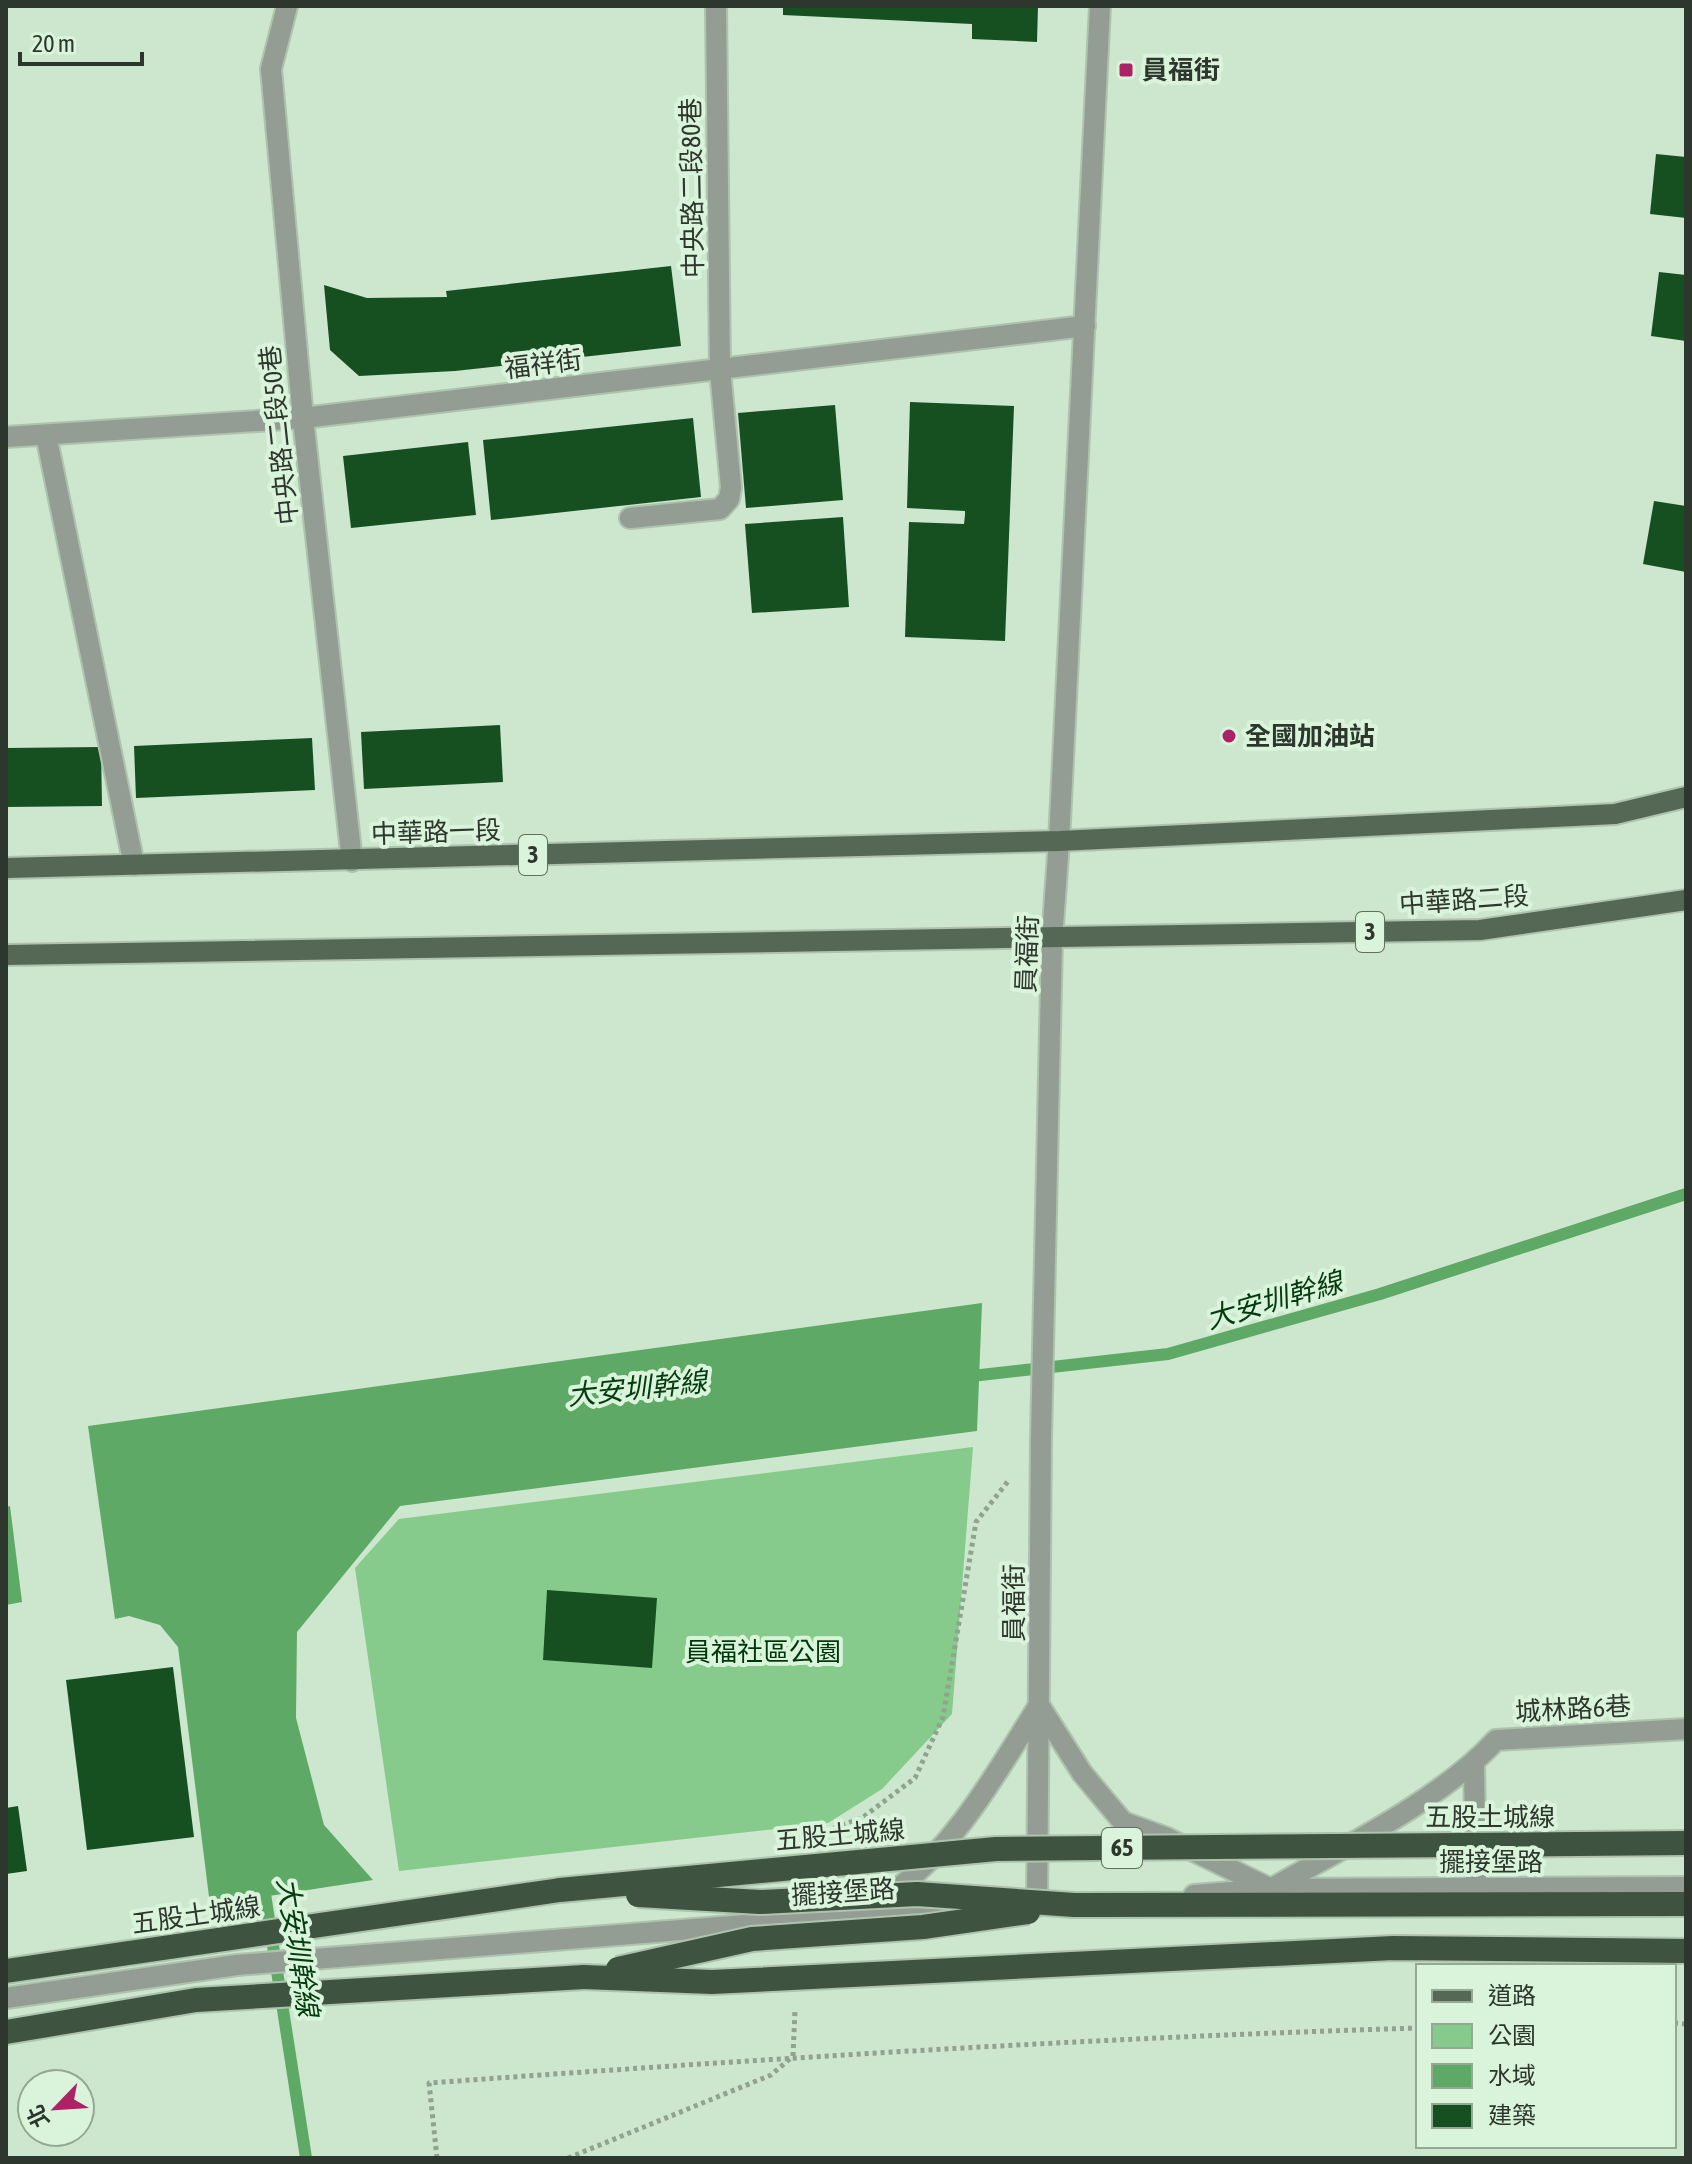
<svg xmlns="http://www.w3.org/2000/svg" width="1692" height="2164" font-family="'Asap Condensed','Noto Sans TC',sans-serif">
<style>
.green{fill:#86cb8b}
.water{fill:#5fa966}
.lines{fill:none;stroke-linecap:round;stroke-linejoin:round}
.stream{stroke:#5fa966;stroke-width:12}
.building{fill:#175020}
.minor-casing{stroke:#adc3ae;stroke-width:24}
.major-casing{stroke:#adc3ae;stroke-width:24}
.highway-casing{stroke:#adc3ae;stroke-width:28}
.path{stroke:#90a390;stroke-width:5;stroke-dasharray:4 4;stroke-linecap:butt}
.minor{stroke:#939d93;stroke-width:20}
.major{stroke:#556755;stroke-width:20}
.highway{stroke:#3f5440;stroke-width:24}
.highway-bridge-casing{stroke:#adc3ae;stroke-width:28;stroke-linecap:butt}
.path-bridge{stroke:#90a390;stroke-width:5;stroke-dasharray:4 4;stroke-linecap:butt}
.highway-bridge{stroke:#3f5440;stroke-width:24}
.poi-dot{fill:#ab2266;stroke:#daf3db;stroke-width:3}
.labels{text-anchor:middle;stroke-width:8;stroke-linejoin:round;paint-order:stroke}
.shield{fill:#daf3db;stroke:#616f61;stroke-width:2}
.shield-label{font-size:24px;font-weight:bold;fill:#2d372d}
.poi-label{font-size:26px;font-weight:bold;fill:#2d372d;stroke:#daf3db;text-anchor:start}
.street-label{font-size:26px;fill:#2d372d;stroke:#daf3db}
.park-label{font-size:26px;fill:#00370a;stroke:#daf3db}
.water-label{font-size:28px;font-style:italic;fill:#043c10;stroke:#daf3db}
</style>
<rect width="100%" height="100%" fill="#cde6ce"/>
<polygon class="green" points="973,1447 952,1714 882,1789 828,1823 399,1871 355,1568 399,1519"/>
<g class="water">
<polygon points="982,1303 977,1431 400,1506 297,1632 296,1718 324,1825 373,1880 210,1905 178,1647 160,1625 129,1616 115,1619 88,1426"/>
<polygon points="10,1506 22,1602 6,1605 6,1507"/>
</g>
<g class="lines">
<g class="stream">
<polyline points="963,1377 1168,1354 1380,1294 1686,1194"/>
<polyline points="263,1881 306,2158"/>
</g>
</g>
<g class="building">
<polygon points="783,6 1038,6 1037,42 972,39 972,24 783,15"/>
<polygon points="1656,154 1686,157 1686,218 1650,214"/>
<polygon points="671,266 681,346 455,371 359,376 330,350 324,285 367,298 447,297 446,291"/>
<polygon points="1659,272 1686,275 1686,341 1651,336"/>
<polygon points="910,402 1014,406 1005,641 905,637 909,522 964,524 965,515 965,511 907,508"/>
<polygon points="835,405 843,500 746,508 738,413"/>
<polygon points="693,418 701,497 491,520 483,440"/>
<polygon points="468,442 476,515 351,528 343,456"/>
<polygon points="1654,501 1686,506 1686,572 1643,564"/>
<polygon points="843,517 849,607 752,613 745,524"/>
<polygon points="500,725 503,782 364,789 361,732"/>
<polygon points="312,738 315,790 136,798 134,746"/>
<polygon points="101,747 102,806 6,807 6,748"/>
<polygon points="547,1590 657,1598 652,1668 543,1660"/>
<polygon points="173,1667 194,1837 87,1850 66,1680"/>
<polygon points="18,1806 27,1871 6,1874 6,1808"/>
</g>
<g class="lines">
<g class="minor-casing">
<g id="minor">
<polyline points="287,6 271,69 303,418 352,861"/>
<polyline points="46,435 134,865"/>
<polyline points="6,437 303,418 1085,326"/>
<polyline points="630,518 720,509 729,499 731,487 720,370 716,6"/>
<polyline points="1474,1764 1476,1888"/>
<polyline points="1194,1895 1271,1889 1686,1887"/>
<path d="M885,1898C953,1851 996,1774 1039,1705L1082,1773L1123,1822L1167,1838L1271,1889C1342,1848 1441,1800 1496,1740L1686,1729"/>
<polyline points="1037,1906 1041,1438 1052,939 1059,841 1100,6"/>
<polyline points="6,1998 237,1965 859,1916 979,1909"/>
</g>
</g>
<g class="major-casing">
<g id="major">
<polyline points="6,868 1059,841 1615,814 1686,797"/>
<polyline points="6,955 1480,930 1686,900"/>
</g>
</g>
<g class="highway-casing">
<g id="highway">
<polyline points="1074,1905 1686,1904"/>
<polyline points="6,1971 560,1890"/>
<polyline points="6,2032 196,2000 584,1977"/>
</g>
</g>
<g class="path">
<polyline points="834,1828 862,1818 915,1778 943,1717 976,1522 1009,1480"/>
<polyline points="1674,2023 1686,2024"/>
<path d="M437,2158L429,2083C759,2059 1088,2038 1418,2028"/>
<polyline points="568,2158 771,2075 792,2057"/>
</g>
<use href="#minor" class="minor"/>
<use href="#major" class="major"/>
<use href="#highway" class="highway"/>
<g class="highway-bridge-casing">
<g id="highway-bridge">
<polyline points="560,1890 996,1849 1686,1843"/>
<polyline points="638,1895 760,1902 917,1894 1074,1905"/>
<polyline points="618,1969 752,1939 923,1927 1028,1912"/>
<polyline points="584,1977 712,1982 1393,1948 1686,1951"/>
</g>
</g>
<polyline class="path-bridge" points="793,2056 795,2010"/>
<use href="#highway-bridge" class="highway-bridge"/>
</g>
<g class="poi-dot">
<rect x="1118" y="62" width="16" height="16" rx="4"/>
<circle cx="1229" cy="736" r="8"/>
</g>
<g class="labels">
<g class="shield">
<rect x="519" y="835" width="28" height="40" rx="6"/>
<rect x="1356" y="912" width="28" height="40" rx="6"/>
<rect x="1102" y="1828" width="40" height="40" rx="6"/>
</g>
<g class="shield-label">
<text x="533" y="863">3</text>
<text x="1370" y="940">3</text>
<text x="1122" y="1856">65</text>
</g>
<g class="poi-label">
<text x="1142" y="79">員福街</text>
<text x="1245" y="745">全國加油站</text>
</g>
<g class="street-label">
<text transform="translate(692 188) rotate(-91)" y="9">中央路二段80巷</text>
<text transform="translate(543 364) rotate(-7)" y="9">福祥街</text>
<text transform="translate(279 435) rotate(-96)" y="9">中央路二段50巷</text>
<text transform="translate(436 832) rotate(-2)" y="9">中華路一段</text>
<text transform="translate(1464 900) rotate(-4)" y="9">中華路二段</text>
<text transform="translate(1027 954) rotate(-88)" y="9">員福街</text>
<text transform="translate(1014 1603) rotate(-90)" y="9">員福街</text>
<text transform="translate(1573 1709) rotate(-3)" y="9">城林路6巷</text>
<text x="1490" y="1826">五股土城線</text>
<text transform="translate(840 1835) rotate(-5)" y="9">五股土城線</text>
<text x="1491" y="1871">擺接堡路</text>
<text transform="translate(843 1892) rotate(-4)" y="9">擺接堡路</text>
<text transform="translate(196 1915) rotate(-8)" y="9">五股土城線</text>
</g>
<g class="park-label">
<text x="763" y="1661">員福社區公園</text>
</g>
<g class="water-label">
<text transform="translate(1274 1300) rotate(-16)" y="10">大安圳幹線</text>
<text transform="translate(637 1388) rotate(-6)" y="10">大安圳幹線</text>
<text transform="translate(298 1947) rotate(81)" y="10">大安圳幹線</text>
</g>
</g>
<rect width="1692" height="2164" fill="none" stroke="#2d372d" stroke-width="16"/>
<rect x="1416" y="1964" width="260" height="184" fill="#daf3db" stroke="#95a895" stroke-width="2"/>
<rect x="1432" y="1990" width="40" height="12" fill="#556755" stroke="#95a895" stroke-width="2"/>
<text x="1488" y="2004" font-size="24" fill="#2d372d">道路</text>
<rect x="1432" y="2024" width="40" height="24" fill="#86cb8b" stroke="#95a895" stroke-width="2"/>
<text x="1488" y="2044" font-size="24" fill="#2d372d">公園</text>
<rect x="1432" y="2064" width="40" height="24" fill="#5fa966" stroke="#95a895" stroke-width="2"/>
<text x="1488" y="2084" font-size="24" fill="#2d372d">水域</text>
<rect x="1432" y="2104" width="40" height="24" fill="#175020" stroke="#95a895" stroke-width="2"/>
<text x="1488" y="2124" font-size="24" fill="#2d372d">建築</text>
<g transform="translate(56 2108) rotate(245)"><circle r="38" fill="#daf3db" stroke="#95a895" stroke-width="2"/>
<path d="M0-6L14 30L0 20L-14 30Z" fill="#ab2266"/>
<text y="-12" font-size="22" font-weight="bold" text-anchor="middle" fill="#2d372d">北</text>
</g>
<path d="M20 52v12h122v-12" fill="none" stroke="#2d372d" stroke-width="4"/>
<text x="32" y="52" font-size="24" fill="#2d372d" stroke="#daf3db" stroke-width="6" paint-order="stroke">20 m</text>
</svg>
